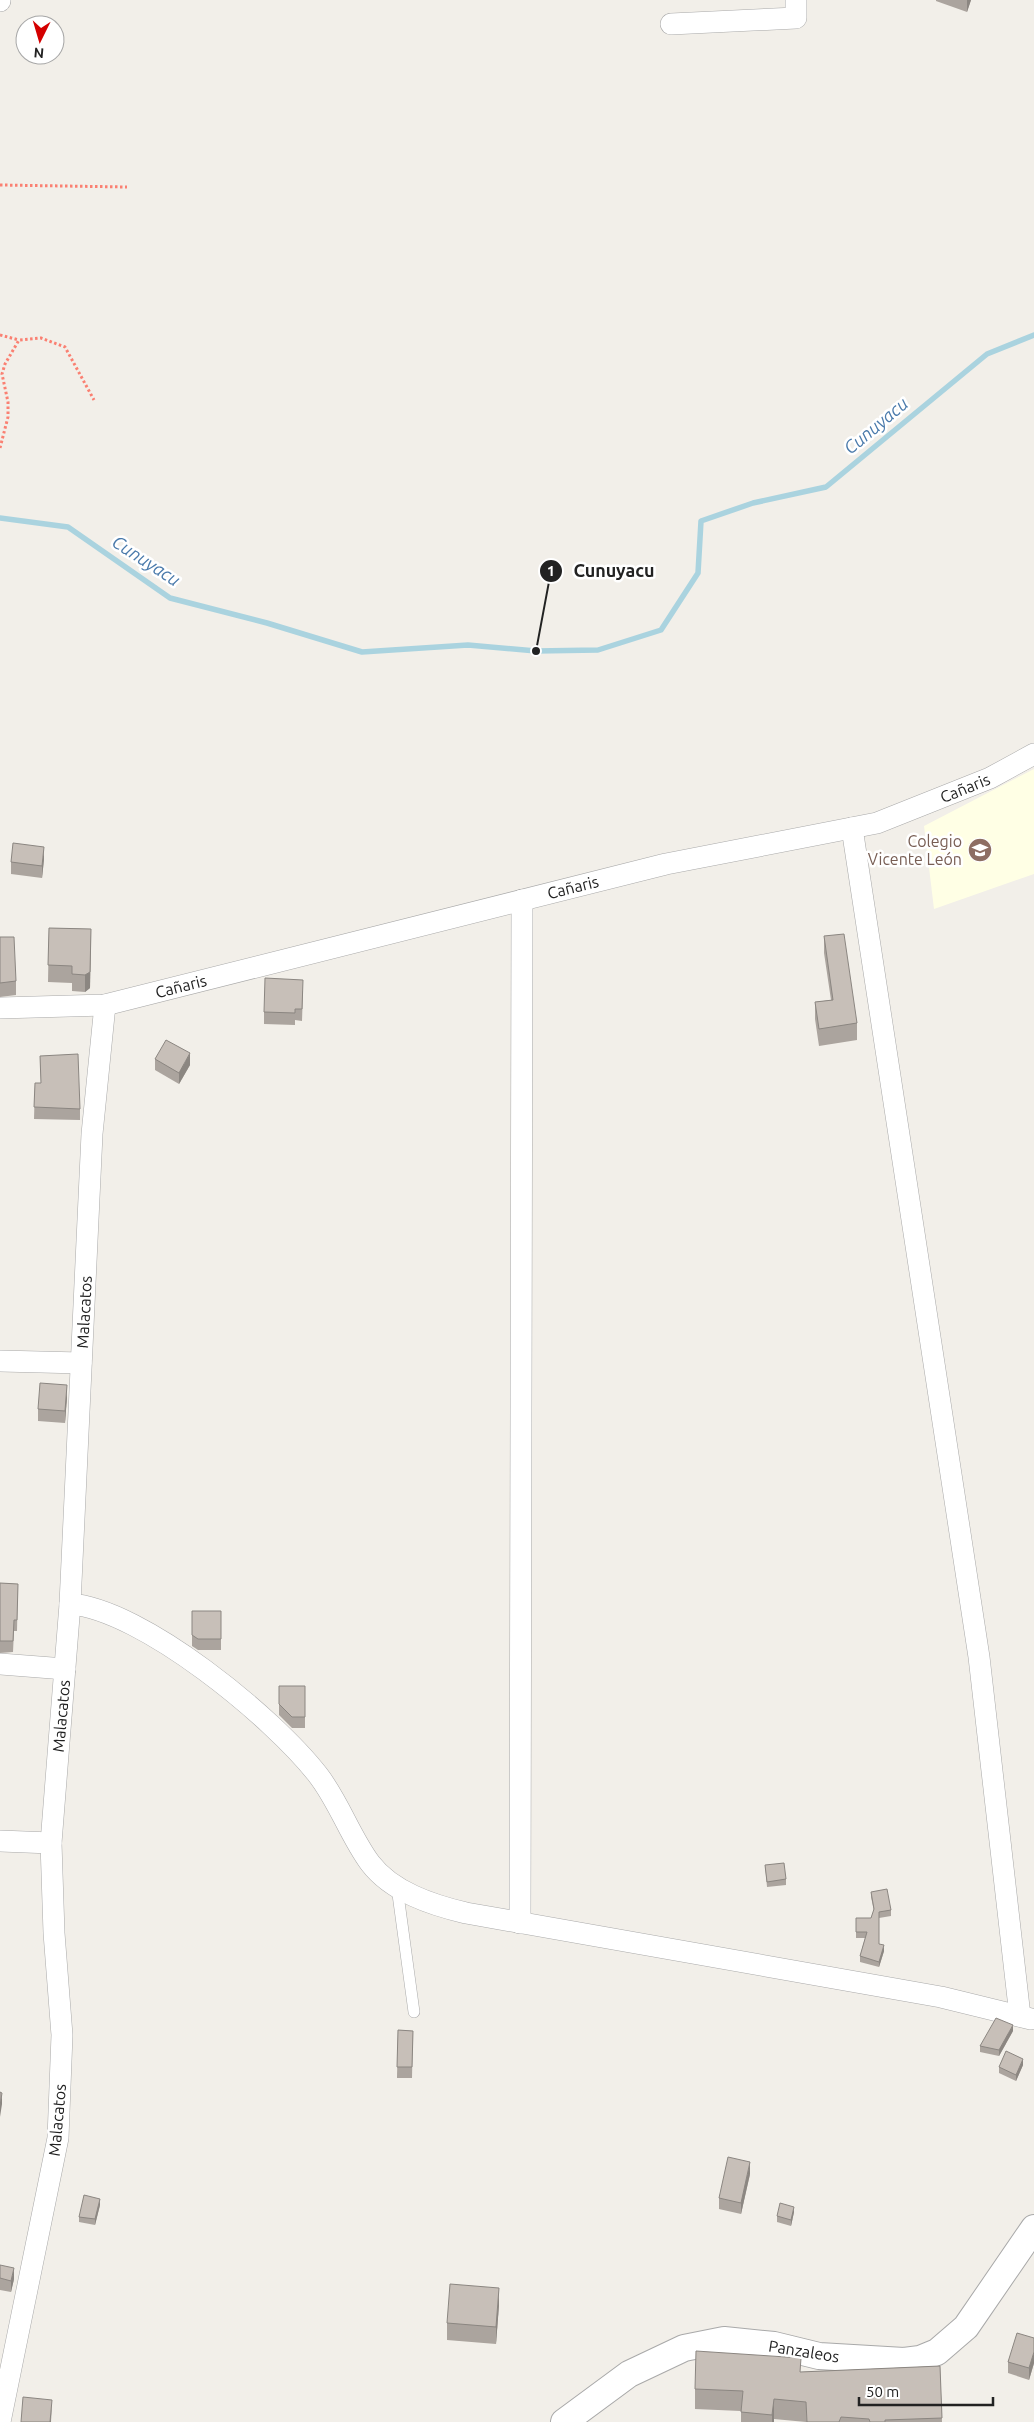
<svg xmlns="http://www.w3.org/2000/svg" width="1034" height="2422" font-family="Ubuntu,sans-serif">
<style>
.education{fill:#ffffe5}
.lines{fill:none;stroke-linecap:round;stroke-linejoin:round}
.stream{stroke:#aad3df;stroke-width:5.5}
.service-casing{stroke:#a9a9a9;stroke-width:12}
.minor-casing{stroke:#a9a9a9;stroke-width:22}
.tertiary-casing{stroke:#a9a9a9;stroke-width:28}
.path{stroke:#fa8072;stroke-width:3;stroke-dasharray:2.5 2.5;stroke-linecap:butt}
.service{stroke:#fff;stroke-width:11}
.minor{stroke:#fff;stroke-width:21}
.tertiary{stroke:#fff;stroke-width:26}
.wall{fill:#aba49e}
.shaded-wall{fill:#8b8681}
.building{fill:#c7bfb8;stroke:#8b8681}
.labels{text-anchor:middle;stroke-width:5;stroke-linejoin:round;paint-order:stroke}
.street-label{font-size:16px;fill:#222;stroke:#fff}
.education-label{font-size:16px;fill:#785e54;stroke:#fff;text-anchor:end}
.water-label{font-size:18px;font-style:italic;fill:#4a7aab;stroke:#fff}
.leader{fill:none;stroke:#222;stroke-width:2}
.callout-dot{fill:#222;stroke:#fff;stroke-width:2}
.mark-label{font-size:15px;text-anchor:middle;font-weight:bold;fill:#fff}
.callout-label{font-size:18px;text-anchor:middle;font-weight:bold;fill:#222;stroke:#fff;stroke-width:5;stroke-linejoin:round;paint-order:stroke}
</style>
<rect width="100%" height="100%" fill="#f2efe9"/>
<polygon class="education" points="1034,769 1034,874 934,909 924,826"/>
<g class="lines">
<polyline class="stream" points="0,518 68,527 170,598 267,623 362,652 468,645 536,651 598,650 661,630 698,573 701,521 753,503 826,487 987,354 1034,335"/>
<g class="service-casing">
<polyline id="service" points="397,1887 414,2012"/>
</g>
<g class="minor-casing">
<g id="minor">
<polyline points="0,1 0,0"/>
<polyline points="671,24 796,18 796,0"/>
<polyline points="852,828 979,1657 1020,2016"/>
<polyline points="0,1008 105,1005 666,864 877,823 990,778 1034,754"/>
<polyline points="0,1361 81,1363"/>
<path d="M70,1604C142,1609 274,1718 318,1775C339,1802 350,1836 370,1863C392,1892 432,1905 466,1913L941,1997L1031,2019"/>
<polyline points="0,1664 65,1669"/>
<polyline points="0,1841 51,1843"/>
<polyline points="520,1923 522,900"/>
<polyline points="0,2422 58,2138 62,2035 54,1933 51,1843 70,1604 92,1134 105,1005"/>
</g>
</g>
<g class="tertiary-casing">
<polyline id="tertiary" points="564,2422 629,2374 684,2348 724,2340 774,2345 819,2356 904,2361 920,2359 937,2352 966,2327 1034,2228"/>
</g>
<g class="path">
<polyline points="0,185 127,187"/>
<polyline points="0,335 19,340"/>
<polyline points="0,448 8,417 8,402 2,374 5,364 19,340 41,338 65,347 94,400"/>
</g>
<use href="#service" class="service"/>
<use href="#minor" class="minor"/>
<use href="#tertiary" class="tertiary"/>
</g>
<g class="wall">
<polygon points="936,0 971,0 967,12 936,1"/>
<polygon points="44,859 42,878 11,874 11,862"/>
<polygon points="49,928 91,929 90,988 85,992 72,991 72,983 48,982"/>
<polygon points="824,936 857,1023 857,1040 819,1046 815,1019 815,1002 831,1000 824,953"/>
<polygon points="0,937 16,981 16,995 0,997"/>
<polygon points="303,991 302,1021 295,1020 295,1025 264,1024 264,1012"/>
<polygon points="40,1056 80,1109 80,1120 34,1119 35,1083 41,1083"/>
<polygon points="155,1059 190,1065 179,1084 155,1070"/>
<polygon points="67,1397 65,1423 38,1421 38,1409"/>
<polygon points="0,1583 18,1584 17,1631 14,1631 13,1652 0,1653"/>
<polygon points="192,1611 221,1611 221,1650 198,1650 192,1646"/>
<polygon points="279,1686 305,1686 305,1728 292,1728 279,1715"/>
<polygon points="765,1865 786,1879 786,1885 767,1887"/>
<polygon points="871,1892 891,1910 891,1916 879,1918 879,1944 884,1951 879,1967 860,1962 860,1956 865,1938 856,1938 856,1918 871,1918 874,1911 871,1897"/>
<polygon points="398,2030 413,2031 412,2078 397,2078"/>
<polygon points="1013,2031 999,2056 980,2052 980,2046"/>
<polygon points="1023,2065 1016,2081 999,2073 999,2067"/>
<polygon points="750,2174 741,2214 719,2209 719,2198"/>
<polygon points="100,2205 95,2225 79,2222 79,2217"/>
<polygon points="794,2212 791,2226 777,2222 777,2216"/>
<polygon points="0,2265 14,2279 11,2292 0,2290"/>
<polygon points="499,2305 496,2344 447,2340 447,2323"/>
<polygon points="1034,2338 1034,2363 1029,2380 1008,2373 1008,2362"/>
<polygon points="940,2366 942,2422 806,2422 774,2419 774,2422 741,2422 741,2411 695,2409 695,2389 801,2372"/>
</g>
<g class="shaded-wall">
<polygon points="967,0 971,0 967,12"/>
<polygon points="44,847 44,859 42,878 42,866"/>
<polygon points="91,929 90,988 85,992 85,975"/>
<polygon points="190,1053 190,1065 179,1084 179,1073"/>
<polygon points="67,1385 67,1397 65,1423 65,1411"/>
<polygon points="884,1945 884,1951 879,1967 879,1962"/>
<polygon points="1013,2025 1013,2031 999,2056 999,2050"/>
<polygon points="1023,2059 1023,2065 1016,2081 1016,2075"/>
<polygon points="2,2093 2,2104 0,2117 0,2106"/>
<polygon points="750,2162 750,2174 741,2214 741,2203"/>
<polygon points="100,2199 100,2205 95,2225 95,2219"/>
<polygon points="794,2207 794,2212 791,2226 791,2220"/>
<polygon points="14,2268 14,2279 11,2292 11,2281"/>
<polygon points="499,2288 499,2305 496,2344 496,2327"/>
<polygon points="1034,2352 1034,2363 1029,2380 1029,2368"/>
<polygon points="774,2399 774,2422 772,2422 772,2415"/>
<polygon points="52,2400 51,2422 50,2422"/>
</g>
<g class="building">
<polygon points="13,843 44,847 42,866 11,862"/>
<polygon points="49,928 91,929 90,972 85,975 72,974 72,966 48,965"/>
<polygon points="844,934 857,1023 819,1029 815,1002 833,1000 824,936"/>
<polygon points="0,937 14,937 16,981 0,983"/>
<polygon points="265,978 303,980 302,1009 295,1009 295,1013 264,1012"/>
<polygon points="166,1040 190,1053 179,1073 155,1059"/>
<polygon points="78,1054 80,1109 34,1107 35,1083 41,1083 40,1056"/>
<polygon points="40,1383 67,1385 65,1411 38,1409"/>
<polygon points="0,1583 18,1584 17,1620 14,1620 13,1641 0,1641"/>
<polygon points="192,1611 221,1611 221,1639 198,1639 192,1635"/>
<polygon points="279,1686 305,1686 305,1717 292,1717 279,1704"/>
<polygon points="784,1863 786,1879 767,1882 765,1865"/>
<polygon points="887,1889 891,1910 879,1912 879,1944 884,1945 879,1962 860,1956 867,1932 856,1932 856,1918 871,1918 874,1909 871,1892"/>
<polygon points="996,2018 1013,2025 999,2050 980,2046"/>
<polygon points="398,2030 413,2031 412,2067 397,2067"/>
<polygon points="1006,2051 1023,2059 1016,2075 999,2067"/>
<polygon points="0,2092 2,2093 0,2106"/>
<polygon points="728,2157 750,2162 741,2203 719,2198"/>
<polygon points="84,2195 100,2199 95,2219 79,2217"/>
<polygon points="780,2203 794,2207 791,2220 777,2216"/>
<polygon points="0,2265 14,2268 11,2281 0,2278"/>
<polygon points="450,2284 499,2288 496,2327 447,2323"/>
<polygon points="1017,2333 1034,2338 1034,2352 1029,2368 1008,2362"/>
<polygon points="696,2351 801,2358 800,2372 940,2366 942,2418 885,2420 885,2422 870,2422 869,2419 841,2417 839,2422 807,2422 806,2402 774,2399 772,2415 741,2412 743,2391 695,2389"/>
<polygon points="23,2397 52,2400 50,2422 21,2422"/>
</g>
<defs>
<g id="school-disc" transform="scale(1.25)"><circle r="9.5" fill="#8d6e63" stroke="#fff"/><path d="M0-5L7-2L0 1L-7-2ZM-4 1L0 2.5L4 1V4Q0 6-4 4Z" fill="#fff"/></g>
</defs>
<g fill-rule="evenodd">
<use href="#school-disc" x="980" y="850"/>
</g>
<g class="labels">
<g class="street-label">
<text transform="translate(965 788) rotate(-22)" y="6">Cañaris</text>
<text transform="translate(573 887) rotate(-14)" y="6">Cañaris</text>
<text transform="translate(181 986) rotate(-14)" y="6">Cañaris</text>
<text transform="translate(84 1312) rotate(-87)" y="6">Malacatos</text>
<text transform="translate(61 1716) rotate(-85)" y="6">Malacatos</text>
<text transform="translate(57 2120) rotate(-85)" y="6">Malacatos</text>
<text transform="translate(804 2351) rotate(9)" y="6">Panzaleos</text>
</g>
<g class="education-label">
<text x="962" y="847">Colegio<tspan x="962" dy="18">Vicente León</tspan></text>
</g>
<g class="water-label">
<text transform="translate(876 426) rotate(-40)" y="6">Cunuyacu</text>
<text transform="translate(146 561) rotate(33)" y="6">Cunuyacu</text>
</g>
</g>
<path class="leader" d="M536 651L551 571"/>
<g class="callout-dot">
<circle cx="536" cy="651" r="5"/>
<circle cx="551" cy="571" r="12"/>
</g>
<g class="mark-label">
<text x="551" y="576">1</text>
</g>
<g class="callout-label">
<text x="614" y="577">Cunuyacu</text>
</g>
<g transform="translate(40 40) rotate(185)"><circle r="24" fill="#ffffff" stroke="#a7a7a7"/>
<path d="M0-4L9 19L0 12L-9 19Z" fill="#d40000"/>
<text y="-8" font-size="14" font-weight="bold" text-anchor="middle" fill="#222222">N</text>
</g>
<path d="M859 2397v8h134v-8" fill="none" stroke="#222222" stroke-width="2.5"/>
<text x="866" y="2397" font-size="15" fill="#222222" stroke="#ffffff" stroke-width="4" paint-order="stroke">50 m</text>
</svg>
